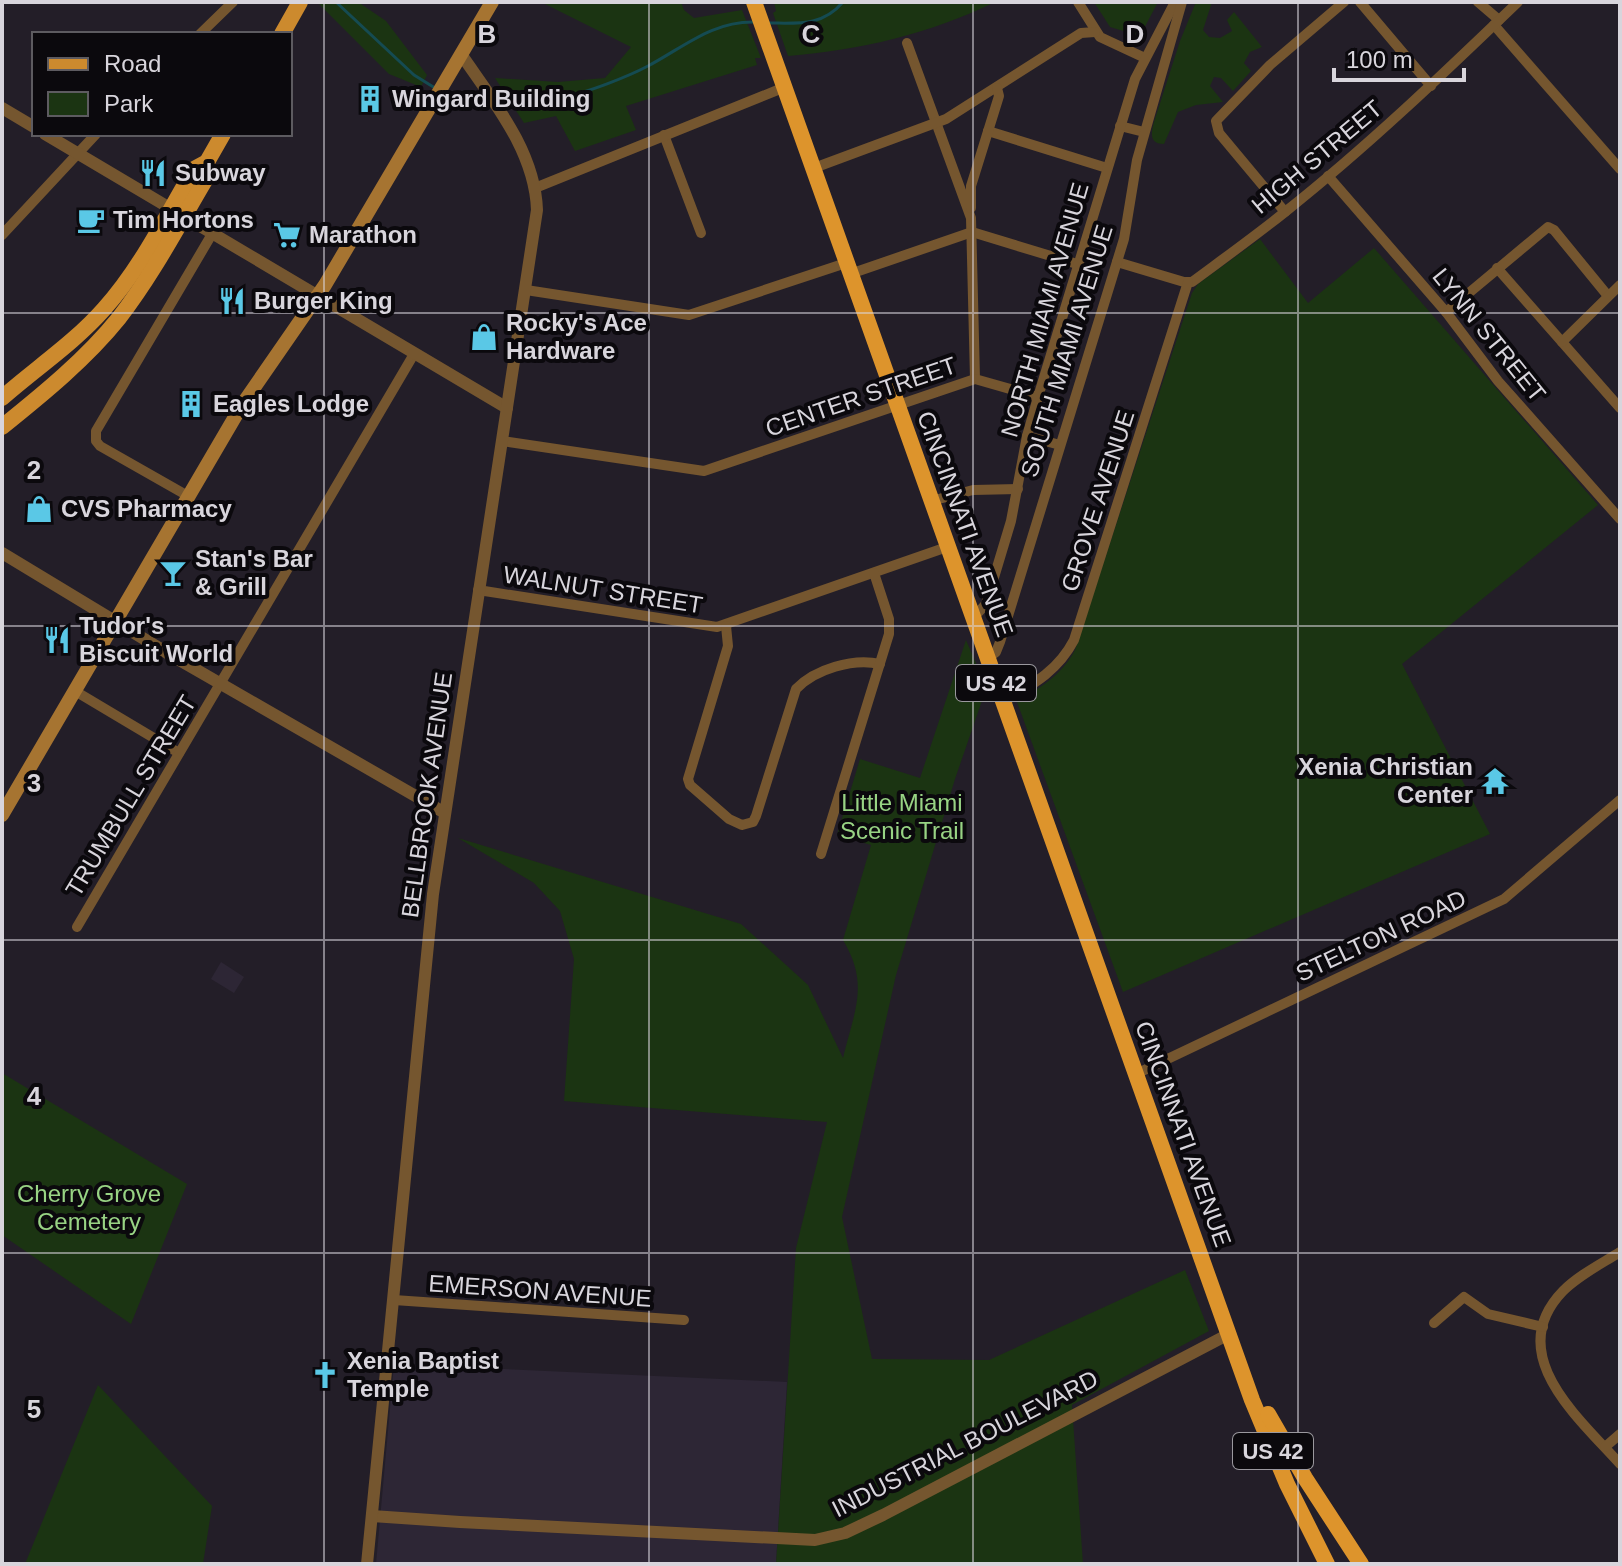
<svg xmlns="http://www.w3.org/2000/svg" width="1622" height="1566" font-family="Helvetica,sans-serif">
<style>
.built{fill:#2d2635}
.green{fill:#1b3412}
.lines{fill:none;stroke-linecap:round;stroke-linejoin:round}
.stream{stroke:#154b52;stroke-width:3}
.minor{stroke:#75562f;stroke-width:10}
.tertiary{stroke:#75562f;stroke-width:12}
.secondary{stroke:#a67431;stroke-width:14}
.primary{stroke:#cc8a2e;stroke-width:16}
.trunk{stroke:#dd942c;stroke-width:16}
.grid{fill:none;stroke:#d8d5dc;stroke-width:2;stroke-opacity:0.55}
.labels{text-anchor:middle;stroke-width:8;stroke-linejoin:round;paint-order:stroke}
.shield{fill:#0b090d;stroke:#9a989e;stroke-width:2}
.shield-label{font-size:22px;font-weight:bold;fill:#d8d5dc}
.poi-label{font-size:24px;font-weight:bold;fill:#d8d5dc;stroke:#0b090d;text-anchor:start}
.street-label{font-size:24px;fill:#d8d5dc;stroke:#0b090d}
.park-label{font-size:24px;fill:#98d384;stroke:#0b090d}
.grid-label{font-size:26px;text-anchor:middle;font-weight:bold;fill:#d8d5dc;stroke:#0b090d;stroke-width:8;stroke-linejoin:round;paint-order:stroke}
</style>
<rect width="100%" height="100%" fill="#231e28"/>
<g class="built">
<polygon points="221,962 244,977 234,993 211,979"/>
<polygon points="394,1364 787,1382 776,1564 376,1564"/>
</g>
<g class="green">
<polygon points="317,2 358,2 386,21 427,75 421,87 389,74"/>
<polygon points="541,2 681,2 684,10 694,18 742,10 761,58 755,58 757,65 626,106 636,130 575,151 556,116 524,123 495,78 558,82 605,78 631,47"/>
<path d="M774,2H995C930,34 860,50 788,56L773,13L776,11Z"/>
<polygon points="1094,2 1158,2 1140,36 1110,27"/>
<path d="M1196,2H1212L1203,30L1209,37L1220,38L1232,31L1227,20L1234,12L1262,47L1250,52L1244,63L1251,71L1233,91L1221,78L1214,77L1210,86L1223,102L1196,105L1178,112L1164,144C1149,144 1151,133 1154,122L1180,41Z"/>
<path d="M1260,239L1308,303L1374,248L1598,505L1402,664L1490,834L1123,992L1017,702C1041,687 1062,675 1075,650L1192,293L1198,284Z"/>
<path d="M966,640L985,684V692L955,779L896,975L842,1217L872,1359L989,1360L1185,1270L1209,1331L1072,1405L1083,1564H776L796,1248L827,1122L564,1101L574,959L560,911L534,883L458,838L741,924L808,985L843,1058C854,1011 870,985 843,940L871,845L837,835L860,759L920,778Z"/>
<polygon points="2,1073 187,1184 131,1324 2,1235"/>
<polygon points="98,1385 212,1506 203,1564 25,1564"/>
</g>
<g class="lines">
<g class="stream">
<polyline points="336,2 414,75 435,88"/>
<path d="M767,23C797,23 822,27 843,2"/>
<polyline points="445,94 463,99 485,95"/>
<path d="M492,94C517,90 542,100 566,96C587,93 629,76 648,66C684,47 712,21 755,22"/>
</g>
<g class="minor">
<polyline points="1078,2 1100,37 1145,58"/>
<polyline points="1360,2 1431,86"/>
<polyline points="1478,2 1499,20"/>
<polyline points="1494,25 1620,169"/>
<polyline points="200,34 233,2"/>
<polyline points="907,43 971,218 975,379"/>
<polyline points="1120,126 1144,132"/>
<polyline points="988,131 1107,168"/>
<polyline points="664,135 701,233"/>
<polyline points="814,168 946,119 1081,33 1095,32"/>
<polyline points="1328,176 1446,312 1498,381 1620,519"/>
<polyline points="535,188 785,87"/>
<polyline points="971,208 971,186 999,96 997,88"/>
<polyline points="1285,212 1219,133 1216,121 1270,65 1344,2"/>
<polyline points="2,235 96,134"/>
<path d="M1117,262L1184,282H1192C1223,259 1255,236 1285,212C1367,147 1443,74 1518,2"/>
<polyline points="1497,268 1620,408"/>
<polyline points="850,274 972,232 1077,264"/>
<polyline points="526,290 689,315 846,263"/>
<polyline points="1446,312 1548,227 1554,230 1608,296"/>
<polyline points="1562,342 1620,285"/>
<polyline points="1027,436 1060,445"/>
<polyline points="502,441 704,471 975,379 1038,397"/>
<polyline points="188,496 100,446 96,441 96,431 212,234"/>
<polyline points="931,501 973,490 1018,489"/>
<polyline points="478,590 717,627 947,547"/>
<polyline points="973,618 986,604 1011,521 1027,436 1038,397 1135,79 1175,2"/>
<path d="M726,626L728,646L688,779L690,785L729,819L742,825L753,822L756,816L796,689C815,669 853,658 880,664"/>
<polyline points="987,659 996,652 1000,642 1124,239 1137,160 1182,2"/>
<polyline points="75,691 179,753"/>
<path d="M1003,702C1032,685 1058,671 1074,640L1188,282"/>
<polyline points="821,854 889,634 889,619 874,573"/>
<polyline points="77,927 414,354"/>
<polyline points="1136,1074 1504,899 1620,800"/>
<path d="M1620,1252C1601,1264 1579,1275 1563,1291C1502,1354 1579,1418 1620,1464"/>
<polyline points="394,1300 684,1320"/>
<polyline points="1434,1323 1464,1297 1488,1314 1543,1327"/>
<polyline points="1605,1447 1620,1434"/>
</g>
<g class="tertiary">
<polyline points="2,108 34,127"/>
<polyline points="45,134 507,408"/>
<polyline points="2,553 169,654 445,813"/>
<polyline points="372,1516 460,1522 815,1540 845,1533 883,1515 1229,1334"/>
<path d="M367,1564L433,894L537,210C535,151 493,101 461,54"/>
</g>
<polyline class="secondary" points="2,815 242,405 325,285 492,2"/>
<g class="primary">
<polyline points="282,34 300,2"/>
<path d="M2,398C36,368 74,343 104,309C141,268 166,216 194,169L207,162L223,134"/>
<path d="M2,427C43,394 86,359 119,318C153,274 179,224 207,177V162"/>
</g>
<g class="trunk">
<polyline points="754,2 1252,1400 1287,1484 1327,1564"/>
<polyline points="1268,1414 1305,1478 1361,1564"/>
</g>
</g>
<path class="grid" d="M324,2V1564M649,2V1564M973,2V1564M1298,2V1564M2,313H1620M2,626H1620M2,940H1620M2,1253H1620"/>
<defs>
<g id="building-bare" transform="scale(2.16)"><path d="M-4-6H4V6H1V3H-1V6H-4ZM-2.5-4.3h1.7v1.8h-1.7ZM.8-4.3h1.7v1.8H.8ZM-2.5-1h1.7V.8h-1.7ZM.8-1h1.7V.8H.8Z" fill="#5ac8e6" stroke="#0b090d" stroke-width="2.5" paint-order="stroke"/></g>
<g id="restaurant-bare" transform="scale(2.16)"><path d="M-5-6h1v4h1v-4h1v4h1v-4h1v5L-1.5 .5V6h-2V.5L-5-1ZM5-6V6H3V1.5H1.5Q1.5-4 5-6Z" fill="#5ac8e6" stroke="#0b090d" stroke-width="2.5" paint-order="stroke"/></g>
<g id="cafe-bare" transform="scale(2.16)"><path d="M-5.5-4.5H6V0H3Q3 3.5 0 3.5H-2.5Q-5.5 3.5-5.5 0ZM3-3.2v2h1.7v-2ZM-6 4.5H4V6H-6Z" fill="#5ac8e6" stroke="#0b090d" stroke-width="2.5" paint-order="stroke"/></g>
<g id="supermarket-bare" transform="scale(2.16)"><path d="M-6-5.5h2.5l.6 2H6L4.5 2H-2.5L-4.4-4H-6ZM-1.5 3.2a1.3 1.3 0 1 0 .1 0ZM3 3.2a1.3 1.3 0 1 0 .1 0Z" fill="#5ac8e6" stroke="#0b090d" stroke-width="2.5" paint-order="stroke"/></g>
<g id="shop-bare" transform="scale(2.16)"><path d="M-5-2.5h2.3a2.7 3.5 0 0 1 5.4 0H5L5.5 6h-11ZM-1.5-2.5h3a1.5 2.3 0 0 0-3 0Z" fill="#5ac8e6" stroke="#0b090d" stroke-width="2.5" paint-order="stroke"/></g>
<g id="bar-bare" transform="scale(2.16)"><path d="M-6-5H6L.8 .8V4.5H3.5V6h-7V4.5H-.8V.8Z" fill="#5ac8e6" stroke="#0b090d" stroke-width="2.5" paint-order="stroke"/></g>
<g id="temple-bare" transform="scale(2.16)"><path d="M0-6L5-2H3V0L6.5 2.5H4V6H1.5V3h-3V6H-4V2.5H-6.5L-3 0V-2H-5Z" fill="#5ac8e6" stroke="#0b090d" stroke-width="2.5" paint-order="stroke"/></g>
<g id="church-bare" transform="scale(2.16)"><path d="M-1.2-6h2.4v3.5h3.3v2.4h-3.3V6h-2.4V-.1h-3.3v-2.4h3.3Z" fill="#5ac8e6" stroke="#0b090d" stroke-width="2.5" paint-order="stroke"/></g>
</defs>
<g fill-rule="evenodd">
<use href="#building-bare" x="370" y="99"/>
<use href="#restaurant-bare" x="153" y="173"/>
<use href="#cafe-bare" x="91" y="220"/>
<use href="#supermarket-bare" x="287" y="235"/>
<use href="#restaurant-bare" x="232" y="301"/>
<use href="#shop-bare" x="484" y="337"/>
<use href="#building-bare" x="191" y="404"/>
<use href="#shop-bare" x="39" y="509"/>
<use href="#bar-bare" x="173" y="573"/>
<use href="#restaurant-bare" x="57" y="640"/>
<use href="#temple-bare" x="1495" y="781"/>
<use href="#church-bare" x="325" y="1375"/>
</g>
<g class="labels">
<g class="shield">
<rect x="956" y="665" width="80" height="36" rx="6"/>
<rect x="1233" y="1433" width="80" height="36" rx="6"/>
</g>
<g class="shield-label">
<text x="996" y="691">US 42</text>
<text x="1273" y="1459">US 42</text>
</g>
<g class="poi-label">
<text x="392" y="107">Wingard Building</text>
<text x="175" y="181">Subway</text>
<text x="113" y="228">Tim Hortons</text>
<text x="309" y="243">Marathon</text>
<text x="254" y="309">Burger King</text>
<text x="506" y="331">Rocky's Ace<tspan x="506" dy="28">Hardware</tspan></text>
<text x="213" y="412">Eagles Lodge</text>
<text x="61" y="517">CVS Pharmacy</text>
<text x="195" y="567">Stan's Bar<tspan x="195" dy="28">&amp; Grill</tspan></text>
<text x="79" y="634">Tudor's<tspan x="79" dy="28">Biscuit World</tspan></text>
<text x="1473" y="775" text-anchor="end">Xenia Christian<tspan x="1473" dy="28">Center</tspan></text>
<text x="347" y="1369">Xenia Baptist<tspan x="347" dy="28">Temple</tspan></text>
</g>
<g class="street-label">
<text transform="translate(1317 157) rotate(-40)" y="8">HIGH STREET</text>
<text transform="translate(1045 310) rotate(-74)" y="8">NORTH MIAMI AVENUE</text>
<text transform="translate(1489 335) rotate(51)" y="8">LYNN STREET</text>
<text transform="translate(1067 351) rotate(-73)" y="8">SOUTH MIAMI AVENUE</text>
<text transform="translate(861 397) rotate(-19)" y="8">CENTER STREET</text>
<text transform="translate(1098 501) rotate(-72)" y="8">GROVE AVENUE</text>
<text transform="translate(965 524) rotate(70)" y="8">CINCINNATI AVENUE</text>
<text transform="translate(603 590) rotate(9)" y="8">WALNUT STREET</text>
<text transform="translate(427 795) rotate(-82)" y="8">BELLBROOK AVENUE</text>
<text transform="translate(131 796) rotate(-59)" y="8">TRUMBULL STREET</text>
<text transform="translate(1381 936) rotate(-25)" y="8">STELTON ROAD</text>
<text transform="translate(1183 1134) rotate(70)" y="8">CINCINNATI AVENUE</text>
<text transform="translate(540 1291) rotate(4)" y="8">EMERSON AVENUE</text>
<text transform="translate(965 1444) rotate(-27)" y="8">INDUSTRIAL BOULEVARD</text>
</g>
<g class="park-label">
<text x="902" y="811">Little Miami<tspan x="902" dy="28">Scenic Trail</tspan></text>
<text x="89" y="1202">Cherry Grove<tspan x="89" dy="28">Cemetery</tspan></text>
</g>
</g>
<g class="grid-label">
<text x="487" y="43">B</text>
<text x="811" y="43">C</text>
<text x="1135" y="43">D</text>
<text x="34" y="479">2</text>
<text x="34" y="792">3</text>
<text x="34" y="1105">4</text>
<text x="34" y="1418">5</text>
</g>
<rect width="1622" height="1566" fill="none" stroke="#d8d5dc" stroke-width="8"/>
<rect x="32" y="32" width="260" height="104" fill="#0b090d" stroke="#5d5b60" stroke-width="2"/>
<rect x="48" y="58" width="40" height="12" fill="#cc8a2e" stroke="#5d5b60" stroke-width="2"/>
<text x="104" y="72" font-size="24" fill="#d8d5dc">Road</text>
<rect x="48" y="92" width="40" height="24" fill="#1b3412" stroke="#5d5b60" stroke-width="2"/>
<text x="104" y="112" font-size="24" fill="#d8d5dc">Park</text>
<path d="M1334 68v12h130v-12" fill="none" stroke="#d8d5dc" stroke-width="4"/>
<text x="1346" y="68" font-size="24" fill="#d8d5dc" stroke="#0b090d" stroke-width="6" paint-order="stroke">100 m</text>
</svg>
